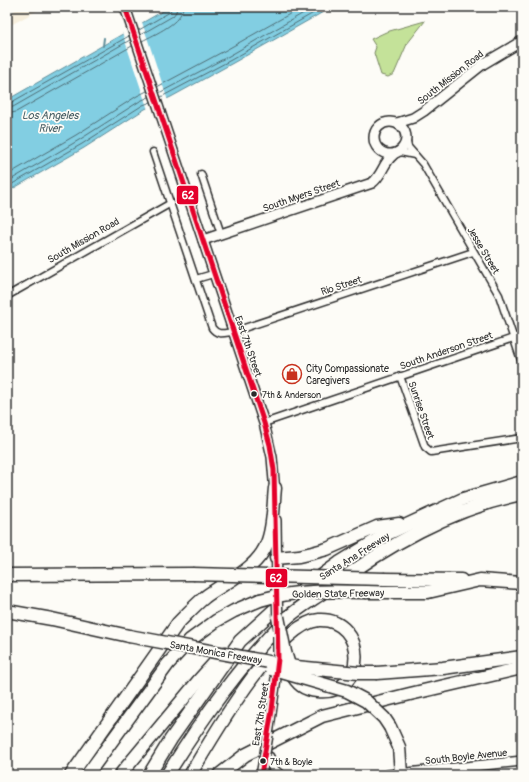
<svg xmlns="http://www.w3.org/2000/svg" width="529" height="782" font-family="Pangolin,sans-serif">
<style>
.built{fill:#f7efdd}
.green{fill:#c4e299;stroke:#788662}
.water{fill:#82cee2;stroke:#5f8d99}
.pier{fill:#fdfcf7}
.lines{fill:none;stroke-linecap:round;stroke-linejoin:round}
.shore{stroke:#4e6c74;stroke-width:1}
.stream{stroke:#5f8d99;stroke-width:2}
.street-casing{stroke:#2b2b2b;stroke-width:9}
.secondary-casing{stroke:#2b2b2b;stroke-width:12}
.highway-casing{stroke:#2b2b2b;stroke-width:15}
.street{stroke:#fdfcf7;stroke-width:6}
.secondary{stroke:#fdfcf7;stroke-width:9}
.highway{stroke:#fdfcf7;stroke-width:12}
.secondary-bridge-casing{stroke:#2b2b2b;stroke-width:12;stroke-linecap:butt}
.highway-bridge-casing{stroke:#2b2b2b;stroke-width:15;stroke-linecap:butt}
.secondary-bridge{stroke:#fdfcf7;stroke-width:9}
.highway-bridge{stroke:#fdfcf7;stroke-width:12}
.bus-1-casing{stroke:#fdfcf7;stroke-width:8}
.bus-1{stroke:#e4002b;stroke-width:5}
.bus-dot{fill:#2b2b2b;stroke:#fdfcf7;stroke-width:1.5}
.labels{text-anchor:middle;stroke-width:3.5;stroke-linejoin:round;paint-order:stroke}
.bus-label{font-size:9px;fill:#2b2b2b;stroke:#fdfcf7;text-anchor:start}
.street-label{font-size:10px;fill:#2b2b2b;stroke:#fdfcf7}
.poi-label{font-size:10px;fill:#2b2b2b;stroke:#fdfcf7;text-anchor:start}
.water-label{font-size:11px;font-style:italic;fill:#455c62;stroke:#fdfcf7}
.line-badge{stroke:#fdfcf7;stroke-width:1.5}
.badge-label{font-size:11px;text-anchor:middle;font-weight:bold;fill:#fff}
</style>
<rect width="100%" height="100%" fill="#fdfcf7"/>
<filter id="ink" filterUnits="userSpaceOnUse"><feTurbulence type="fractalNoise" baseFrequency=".025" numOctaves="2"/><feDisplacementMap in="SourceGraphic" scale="8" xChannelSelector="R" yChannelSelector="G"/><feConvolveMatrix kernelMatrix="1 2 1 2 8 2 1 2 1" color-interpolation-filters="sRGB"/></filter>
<g filter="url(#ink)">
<polygon class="built" points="22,7 44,7 7,27 7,14"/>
<polygon class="green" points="425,21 407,44 394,74 388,77 381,75 374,53 376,47 371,39 386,32"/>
<polygon class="water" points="170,7 332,7 233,63 171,97 145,109 84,148 7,192 7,100"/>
<polygon class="pier" points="142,22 168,101 148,110 122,32"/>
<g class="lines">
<g class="shore">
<polyline points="139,30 170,12 172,7"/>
<polyline points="140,35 173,16 176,12 177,7"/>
<path d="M142,41C155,34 182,23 183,7"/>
<polyline points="157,87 226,50 302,7"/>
<polyline points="159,93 229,56 314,7"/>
<polyline points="161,97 231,60 324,7"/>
<polyline points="7,103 10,103 129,36"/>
<polyline points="7,108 13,107 130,40"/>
<polyline points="7,114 16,112 132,46"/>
<polyline points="7,175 76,135 137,96 147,91"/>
<polyline points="7,182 79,140 140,101 149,97"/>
<polyline points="7,187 82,144 143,105 151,102"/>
</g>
<polyline class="stream" points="103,46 104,38"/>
<g class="street-casing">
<g id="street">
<polyline points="407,142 408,147 423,164 499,295 522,363"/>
<path d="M153,152L212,328C218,336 224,333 232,332L473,252"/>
<polyline points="400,152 415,155"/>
<polyline points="201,174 221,234"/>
<polyline points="196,279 213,274"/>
<polyline points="7,296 171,203"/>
<polyline points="400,376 425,447 431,452 522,438"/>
<polyline points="264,423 522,335"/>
</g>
</g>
<g class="secondary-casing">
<g id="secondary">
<polyline points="125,7 264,423 272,457 275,493"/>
<circle cx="390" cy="138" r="16"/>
<polyline points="397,123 413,118 424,111 483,64 522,41"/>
<path d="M203,240L372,183C382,176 383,163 393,155"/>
<polyline points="276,520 277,589"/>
<polyline points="268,735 278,664"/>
<polyline points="269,757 274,770 280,775"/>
<polyline points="261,775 264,759"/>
<polyline points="388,775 522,761"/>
</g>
</g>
<g class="highway-casing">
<g id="highway">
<polyline points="276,558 299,556 312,553 327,549 377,527 399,524"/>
<polyline points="7,575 193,574"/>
<polyline points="385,579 461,580"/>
<polyline points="367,592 428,592 480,580 522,583"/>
<polyline points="7,611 52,619 129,636"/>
<polyline points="377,673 443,668 522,657"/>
<polyline points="390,727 399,747 401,774"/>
<path d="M71,775L178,623C187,614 195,605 205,597C225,582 258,569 267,543C274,526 273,506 275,488"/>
<polyline points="87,775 168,664 190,640 216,621 234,611 260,600"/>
<polyline points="120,775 199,680 218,659 225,653"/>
<polyline points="149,775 171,739 240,641 274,610 339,563 385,535 463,499 522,482"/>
<path d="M167,775C202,719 239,666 286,619C298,608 314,599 328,589C386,546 450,509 522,494"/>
<path d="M190,775C211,740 277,623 319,620C367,618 369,697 317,691C304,690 297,684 291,673"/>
<polyline points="219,775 245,755 322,716 410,694 522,668"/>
</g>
</g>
<use href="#street" class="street"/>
<use href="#secondary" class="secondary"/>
<use href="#highway" class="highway"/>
<g class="secondary-bridge-casing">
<g id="secondary-bridge">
<polyline points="277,589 278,624"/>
<polyline points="278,636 278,659"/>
<polyline points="264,759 268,735"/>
</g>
</g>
<g class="highway-bridge-casing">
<g id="highway-bridge">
<polyline points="193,574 385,579"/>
<path d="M260,600C295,590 331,591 367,592"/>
<polyline points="278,617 285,652 291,672"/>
<polyline points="129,636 296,667 358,673 377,673"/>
<polyline points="271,669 347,691 366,701 384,718 390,727"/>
</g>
</g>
<use href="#secondary-bridge" class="secondary-bridge"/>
<use href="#highway-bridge" class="highway-bridge"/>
<g class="bus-1-casing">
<polyline id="bus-1" points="125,7 264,423 270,445 274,470 278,659 272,710 261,775"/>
</g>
<use href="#bus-1" class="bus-1"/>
</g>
</g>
<defs>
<g id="shop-ring" transform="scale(1)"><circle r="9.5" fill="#fdfcf7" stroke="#c8321e" stroke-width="1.5"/><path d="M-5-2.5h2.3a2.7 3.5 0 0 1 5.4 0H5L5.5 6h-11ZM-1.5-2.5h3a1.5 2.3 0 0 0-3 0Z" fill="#c8321e"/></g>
</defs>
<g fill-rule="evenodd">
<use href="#shop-ring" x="292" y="374"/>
</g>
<g class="bus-dot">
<circle cx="254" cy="394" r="3.5"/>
<circle cx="263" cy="761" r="3.5"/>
</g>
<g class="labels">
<g class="bus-label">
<text x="262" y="398">7th &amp; Anderson</text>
<text x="270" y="765">7th &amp; Boyle</text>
</g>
<g class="street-label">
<text transform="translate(450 77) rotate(-38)" y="4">South Mission Road</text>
<text transform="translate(301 195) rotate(-19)" y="4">South Myers Street</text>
<text transform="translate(83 240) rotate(-30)" y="4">South Mission Road</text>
<text transform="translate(484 250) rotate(59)" y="4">Jesse Street</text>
<text transform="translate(341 285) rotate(-18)" y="4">Rio Street</text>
<text transform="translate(249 346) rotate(71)" y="4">East 7th Street</text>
<text transform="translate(446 350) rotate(-19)" y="4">South Anderson Street</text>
<text transform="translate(422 410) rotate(71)" y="4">Sunrise Street</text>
<text transform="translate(354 556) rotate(-32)" y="4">Santa Ana Freeway</text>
<text transform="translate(338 593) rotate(-1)" y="4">Golden State Freeway</text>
<text transform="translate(216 652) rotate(10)" y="4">Santa Monica Freeway</text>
<text transform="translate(260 714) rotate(-81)" y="4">East 7th Street</text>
<text transform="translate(466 756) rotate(-6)" y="4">South Boyle Avenue</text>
</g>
<g class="poi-label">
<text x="306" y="372">City Compassionate<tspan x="306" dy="12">Caregivers</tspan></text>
</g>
<g class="water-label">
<text x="50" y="119">Los Angeles<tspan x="50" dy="13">River</tspan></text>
</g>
</g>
<g class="line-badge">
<rect x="176" y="185" width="23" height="20" rx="4" fill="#e4002b"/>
<rect x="265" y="568" width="23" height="20" rx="4" fill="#e4002b"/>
</g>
<g class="badge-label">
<text x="188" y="199">62</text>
<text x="276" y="582">62</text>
</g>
<rect width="529" height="782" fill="none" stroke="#fdfcf7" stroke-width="24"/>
<rect x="12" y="12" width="505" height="758" fill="none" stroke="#2b2b2b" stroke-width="1.5" filter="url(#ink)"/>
</svg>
